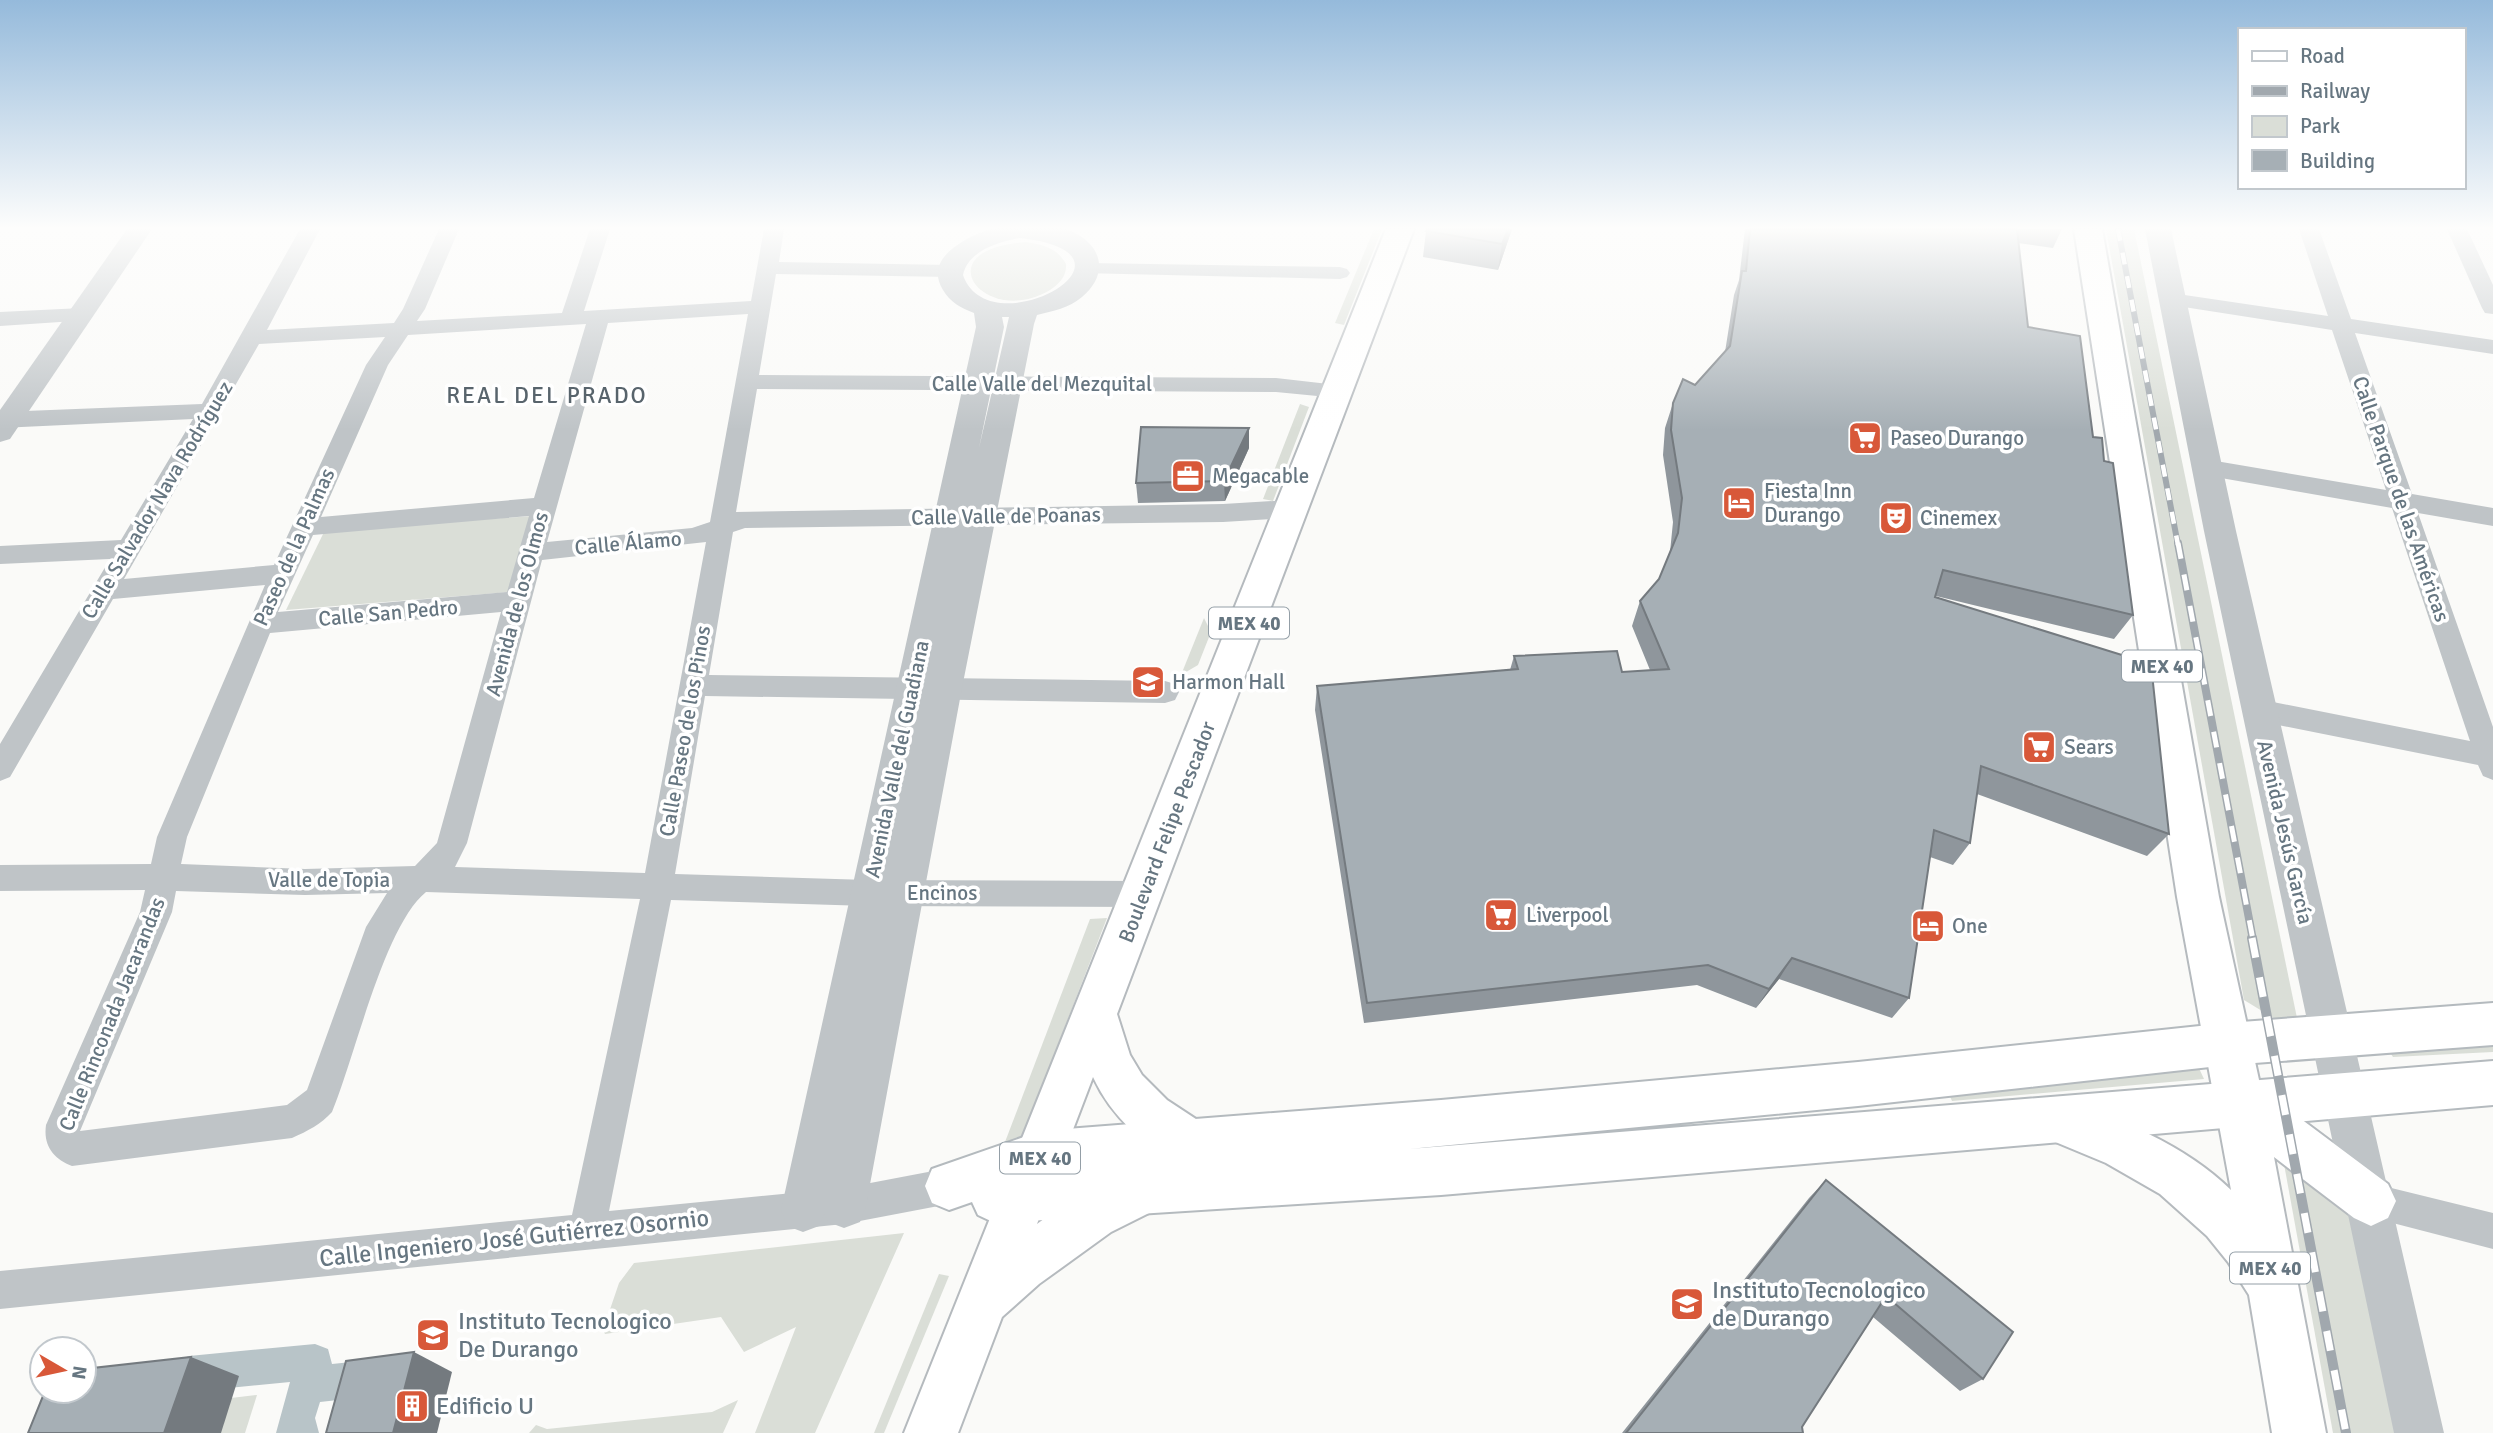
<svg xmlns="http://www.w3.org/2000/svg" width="2493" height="1433" font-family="Signika,sans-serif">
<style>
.green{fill:#daded7}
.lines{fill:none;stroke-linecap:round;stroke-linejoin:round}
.canal{fill:#b8c4c8;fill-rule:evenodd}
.secondary-casing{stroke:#b4babe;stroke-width:4}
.primary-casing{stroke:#b5babe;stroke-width:4}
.minor{fill:#bfc4c7;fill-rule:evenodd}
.tertiary{fill:#bfc4c7;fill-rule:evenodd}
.secondary{fill:#fff;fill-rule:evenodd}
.primary{fill:#fff;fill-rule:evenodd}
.rail-far2-casing{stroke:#a1a8ae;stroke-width:6}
.rail-far1-casing{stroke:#a1a8ae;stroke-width:8}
.rail-casing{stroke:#a1a8ae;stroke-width:10}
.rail-far2{stroke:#fff;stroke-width:4.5;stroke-dasharray:12;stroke-linecap:butt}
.rail-far1{stroke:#fff;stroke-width:5;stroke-dasharray:16;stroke-linecap:butt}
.rail{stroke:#fff;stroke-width:7;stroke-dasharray:20;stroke-linecap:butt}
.wall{fill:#8f969c}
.shaded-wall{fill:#747a7f}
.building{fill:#a6afb5;stroke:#747a7f;stroke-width:2}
.labels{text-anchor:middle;stroke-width:7;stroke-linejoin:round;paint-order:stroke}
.shield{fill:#fff;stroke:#949fa7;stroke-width:2}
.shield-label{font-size:19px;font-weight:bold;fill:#667681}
.street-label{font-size:21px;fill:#667681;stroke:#fff}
.poi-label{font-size:21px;fill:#667681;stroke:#fff;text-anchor:start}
.neighbourhood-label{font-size:23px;letter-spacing:2px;fill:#58646c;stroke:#fff}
.near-street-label{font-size:24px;fill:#667681;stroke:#fff}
.near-poi-label{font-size:24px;fill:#667681;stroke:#fff;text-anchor:start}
</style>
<rect width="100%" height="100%" fill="#fafaf8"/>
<g class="green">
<polygon points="1374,229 1382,229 1344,325 1335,323"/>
<polygon points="2106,229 2134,229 2297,1018 2280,1022 2244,1000"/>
<path d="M1026,242C1044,245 1057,248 1066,264C1067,276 1059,284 1050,290C985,329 922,249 1026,242Z"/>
<polygon points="1300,404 1309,407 1273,501 1263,499"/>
<polygon points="533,516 511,592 286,610 325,530"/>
<polygon points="1204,618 1211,632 1198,665 1181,675"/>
<polygon points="1107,918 1020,1143 1005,1142 1090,919"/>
<polygon points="2493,1039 2493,1052 2393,1057 2385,1045"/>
<polygon points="2197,1064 2204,1079 1952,1101 1946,1087"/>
<polygon points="2282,1153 2309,1164 2355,1223 2399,1433 2333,1433"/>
<polygon points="904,1233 815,1433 755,1433 796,1327 744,1352 721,1317 605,1334 603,1330 619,1283 634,1263"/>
<polygon points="939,1274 949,1276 884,1433 874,1433"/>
<polygon points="257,1395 245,1433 220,1433 231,1398"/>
<polygon points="738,1400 723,1433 529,1433 536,1425 547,1429 712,1412"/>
</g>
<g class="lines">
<path class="canal" d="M315,1344L328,1349L332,1364L371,1360L384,1365C392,1385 382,1414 370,1433H330L347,1399L320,1402L315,1418L319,1433H276L290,1382L189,1392L176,1387L171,1374L176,1361L189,1356Z"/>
<g class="secondary-casing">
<polygon id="secondary" points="2493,1003 2493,1045 2228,1065 1858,1106 1409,1149 2493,1061 2493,1105 1441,1195 995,1223 978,1215 972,1202 949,1210 932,1203 925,1186 932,1169 1041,1131 1441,1100 1858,1062 2228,1023"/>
</g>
<g class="primary-casing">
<g id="primary">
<path d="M1386,229H1414L1117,1014L1130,1055L1142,1075L1167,1100L1205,1125L1212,1142L1205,1159L1188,1166C1146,1148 1112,1118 1093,1077L1037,1224L1075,1196L1144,1165L1161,1173L1169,1190L1161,1207L1111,1232L1039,1284L1002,1317L958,1433H904Z"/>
<path d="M2074,229H2102L2219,897L2261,1089L2388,1184L2396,1201L2388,1218L2371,1226L2354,1218L2274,1157L2326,1433H2272L2249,1295L2228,1262L2207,1236L2160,1194L2106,1163L2041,1136L2034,1120L2041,1104L2058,1097C2120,1120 2183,1143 2231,1190L2177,897Z"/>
</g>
</g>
<g class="minor">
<path d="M300,229H320L267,330L394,323L403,309L439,229H459L425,309L417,321L562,313L590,229H610L584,311L751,301L764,229H784L779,262L951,265L958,267L961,271L958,275L951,277L776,274L759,375L1276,378L1346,386L1349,391L1346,396L1338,398L1276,392L757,389L736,512L1223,504L1291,500L1300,503L1303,509L1300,515L1291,518L1223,522L745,528L733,532L709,675L1165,681L1175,684L1179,692L1175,700L1165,703L705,696L675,874L868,880L1142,881L1153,885L1157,894L1153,903L1142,907L868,906L671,900L609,1211L844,1188L949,1168L962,1173L967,1186L962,1199L949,1204L844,1224L0,1309V1271L572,1215L640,899L426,892C384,926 355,1057 332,1112C321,1124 308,1131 292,1138L72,1166C54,1159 43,1146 46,1125L140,912L145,890L0,891V865L151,864L157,837L265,585L113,599L10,777L0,781V744L110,559L0,564V546L121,540L193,419L0,428V412L202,404ZM748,314L710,522L692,528L547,542L608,323ZM586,324L534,498L321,517L388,365L408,335ZM385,337L366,365L274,565L124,579L259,344ZM529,516L507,592L278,612L313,535ZM706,542L645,873L455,867L467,843L542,560ZM501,612L437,843L415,866L305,869L181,864L187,837L270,633ZM176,891L305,895L387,893L366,927L307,1090L287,1105L80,1131L172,912Z"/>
<polygon points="2299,229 2319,229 2351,319 2493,340 2493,354 2355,333 2412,494 2493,508 2493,526 2418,513 2493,727 2493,780 2483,776 2478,765 2258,721 2248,718 2244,710 2248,702 2258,699 2470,741 2392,508 2204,475 2196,473 2192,467 2196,461 2204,459 2386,490 2332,330 2171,305 2163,304 2160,299 2163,294 2171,293 2328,316"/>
<polygon points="2447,229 2467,229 2493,285 2493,314 2485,313 2482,308"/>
<polygon points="1089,263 1340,267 1347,269 1350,273 1347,277 1340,279 1082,273 1079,269 1082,265"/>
<polygon points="82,308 90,310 93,315 90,320 0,326 0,312"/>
<polygon points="2371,1183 2493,1213 2493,1249 2358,1214 2353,1201 2358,1188"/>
</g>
<g class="tertiary">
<polygon points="127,229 152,229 10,439 0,442 0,410"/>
<path d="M991,229C1009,229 1052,225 1068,230C1101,242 1111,273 1082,297C1069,308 1053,311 1037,315L1034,324L962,688L866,1206L860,1222L844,1228L828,1222L824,1213L819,1226L803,1232L787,1226L781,1210L976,327L974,313C961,308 950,302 943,290C923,258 966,237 991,229ZM1020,238C1161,254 989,350 963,275C968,251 998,242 1020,238ZM1002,317H1009L979,448L1004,327Z"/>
<polygon points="2145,229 2171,229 2236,531 2444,1433 2394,1433 2204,531"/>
</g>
<use href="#secondary" class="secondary"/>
<use href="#primary" class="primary"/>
<g class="rail-far2-casing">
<polyline id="rail-far2" points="2118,229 2178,545"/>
</g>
<g class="rail-far1-casing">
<polyline id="rail-far1" points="2178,543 2253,940"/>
</g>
<g class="rail-casing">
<polyline id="rail" points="2252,938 2346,1433"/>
</g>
<use href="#rail-far2" class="rail-far2"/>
<use href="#rail-far1" class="rail-far1"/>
<use href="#rail" class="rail"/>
</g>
<g class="wall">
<polygon points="1512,229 1498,270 1423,257 1426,231"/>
<polygon points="1745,229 2062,229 2053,248 2018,243 2028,327 2093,437 2104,461 2133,615 2114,639 1936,596 1935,597 2169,834 2147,856 1977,794 1970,843 1953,865 1930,857 1909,998 1892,1018 1779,979 1756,1008 1697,985 1364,1023 1315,710 1317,686 1510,670 1514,656 1622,672 1650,670 1632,626 1640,601 1659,579 1670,552 1673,522 1663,455 1665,428 1673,403 1695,385 1725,352 1734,295 1739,280"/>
<polygon points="1249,448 1225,501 1138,503 1136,483"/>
<polygon points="1826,1180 1983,1379 1960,1391 1873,1317 1802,1427 1803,1433 1622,1433 1809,1198"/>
</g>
<g class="shaded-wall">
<polygon points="1508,229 1512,229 1498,270 1502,244"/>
<polygon points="1249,428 1249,448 1225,501 1224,481"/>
<polygon points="1792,958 1779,979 1756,1008 1769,989"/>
<polygon points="414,1352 452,1372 437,1433 393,1433"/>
<polygon points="191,1357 239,1376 221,1433 164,1433"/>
</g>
<g class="building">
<polygon points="1427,229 1508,229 1502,244 1426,231"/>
<polygon points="1750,229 2017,229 2028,327 2080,336 2093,437 2102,438 2104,461 2113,463 2133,615 1943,570 1935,597 2151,664 2169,834 1981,766 1970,843 1934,830 1909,998 1792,958 1769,989 1708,965 1367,1003 1317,686 1518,669 1514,656 1617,651 1622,672 1669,669 1640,601 1659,579 1678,533 1682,498 1671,430 1673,403 1683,379 1695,385 1730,346 1742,271 1746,271"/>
<polygon points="1141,427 1249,428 1224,481 1136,483"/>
<polygon points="1826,1180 2013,1332 1983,1379 1886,1296 1802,1427 1803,1433 1626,1433"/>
<polygon points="414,1352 393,1433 326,1433 346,1361"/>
<polygon points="191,1357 164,1433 28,1433 45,1391 84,1391 84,1369"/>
</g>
<linearGradient id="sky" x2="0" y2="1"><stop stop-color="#95badb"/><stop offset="0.53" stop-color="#fdfdfc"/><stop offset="1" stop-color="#fdfdfc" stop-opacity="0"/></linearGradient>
<rect width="2493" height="430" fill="url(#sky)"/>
<defs>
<g id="supermarket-square" transform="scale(1.75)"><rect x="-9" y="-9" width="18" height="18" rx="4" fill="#d85839" stroke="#fff"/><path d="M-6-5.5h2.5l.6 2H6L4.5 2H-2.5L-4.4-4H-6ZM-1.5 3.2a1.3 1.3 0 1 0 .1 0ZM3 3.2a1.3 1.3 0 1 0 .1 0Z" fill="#fff"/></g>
<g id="office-square" transform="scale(1.75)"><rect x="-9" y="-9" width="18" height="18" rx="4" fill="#d85839" stroke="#fff"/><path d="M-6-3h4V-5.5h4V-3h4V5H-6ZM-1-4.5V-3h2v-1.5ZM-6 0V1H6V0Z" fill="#fff"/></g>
<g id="hotel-square" transform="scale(1.75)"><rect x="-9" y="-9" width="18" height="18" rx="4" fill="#d85839" stroke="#fff"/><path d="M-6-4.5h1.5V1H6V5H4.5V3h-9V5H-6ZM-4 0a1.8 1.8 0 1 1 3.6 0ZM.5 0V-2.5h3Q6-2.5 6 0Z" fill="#fff"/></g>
<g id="theatre-square" transform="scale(1.75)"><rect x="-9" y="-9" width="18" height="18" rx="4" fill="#d85839" stroke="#fff"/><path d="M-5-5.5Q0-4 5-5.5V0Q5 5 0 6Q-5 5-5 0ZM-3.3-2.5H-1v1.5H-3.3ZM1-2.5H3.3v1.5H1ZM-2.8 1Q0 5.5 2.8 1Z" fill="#fff"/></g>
<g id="school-square" transform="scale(1.75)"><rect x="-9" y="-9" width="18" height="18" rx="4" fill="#d85839" stroke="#fff"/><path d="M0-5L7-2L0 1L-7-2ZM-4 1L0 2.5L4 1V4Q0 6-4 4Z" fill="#fff"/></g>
<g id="university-square" transform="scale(1.75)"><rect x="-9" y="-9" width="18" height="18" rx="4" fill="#d85839" stroke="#fff"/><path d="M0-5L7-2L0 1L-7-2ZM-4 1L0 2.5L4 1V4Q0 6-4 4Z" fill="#fff"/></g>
<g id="building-square" transform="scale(1.75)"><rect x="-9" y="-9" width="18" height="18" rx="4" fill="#d85839" stroke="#fff"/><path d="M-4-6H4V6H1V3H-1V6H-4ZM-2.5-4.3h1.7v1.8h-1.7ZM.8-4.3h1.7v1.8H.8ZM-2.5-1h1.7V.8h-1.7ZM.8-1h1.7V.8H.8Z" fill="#fff"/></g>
</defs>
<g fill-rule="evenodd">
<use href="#supermarket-square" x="1865" y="438"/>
<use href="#office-square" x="1188" y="476"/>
<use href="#hotel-square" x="1739" y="503"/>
<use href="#theatre-square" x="1896" y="518"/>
<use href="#school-square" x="1148" y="682"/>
<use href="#supermarket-square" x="2039" y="747"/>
<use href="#supermarket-square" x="1501" y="915"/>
<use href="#hotel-square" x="1928" y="926"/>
<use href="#university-square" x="1687" y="1304"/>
<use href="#university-square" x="433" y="1335"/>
<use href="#building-square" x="412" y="1406"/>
</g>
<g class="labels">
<g class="shield">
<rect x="1209" y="607.5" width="80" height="31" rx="5"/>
<rect x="2122" y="650.5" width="80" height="31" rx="5"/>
<rect x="1000" y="1142.5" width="80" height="31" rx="5"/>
<rect x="2230" y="1252.5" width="80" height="31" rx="5"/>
</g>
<g class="shield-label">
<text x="1249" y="630">MEX 40</text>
<text x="2162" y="673">MEX 40</text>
<text x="1040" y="1165">MEX 40</text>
<text x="2270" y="1275">MEX 40</text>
</g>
<g class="street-label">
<text x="1042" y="391">Calle Valle del Mezquital</text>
<text transform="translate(2401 499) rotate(71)" y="7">Calle Parque de las Américas</text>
<text transform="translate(157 500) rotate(-59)" y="7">Calle Salvador Nava Rodríguez</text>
<text transform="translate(1006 516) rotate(-1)" y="7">Calle Valle de Poanas</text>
<text transform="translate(628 543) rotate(-5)" y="7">Calle Álamo</text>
<text transform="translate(294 547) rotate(-66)" y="7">Paseo de la Palmas</text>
<text transform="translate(517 604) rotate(-75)" y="7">Avenida de los Olmos</text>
<text transform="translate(388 613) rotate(-5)" y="7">Calle San Pedro</text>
<text transform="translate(685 731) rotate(-80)" y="7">Calle Paseo de los Pinos</text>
<text transform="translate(897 759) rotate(-78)" y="7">Avenida Valle del Guadiana</text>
<text transform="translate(1167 832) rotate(-69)" y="7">Boulevard Felipe Pescador</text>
<text transform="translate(2285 832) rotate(77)" y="7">Avenida Jesús García</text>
<text x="329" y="887">Valle de Topia</text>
<text x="942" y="900">Encinos</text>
<text transform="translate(112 1014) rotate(-68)" y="7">Calle Rinconada Jacarandas</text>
</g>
<g class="poi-label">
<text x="1890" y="445">Paseo Durango</text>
<text x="1212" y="483">Megacable</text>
<text x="1764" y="498">Fiesta Inn<tspan x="1764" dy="24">Durango</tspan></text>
<text x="1920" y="525">Cinemex</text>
<text x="1172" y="689">Harmon Hall</text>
<text x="2064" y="754">Sears</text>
<text x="1526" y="922">Liverpool</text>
<text x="1952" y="933">One</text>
</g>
<g class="neighbourhood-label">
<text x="547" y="403">REAL DEL PRADO</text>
</g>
<g class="near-street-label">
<text transform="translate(514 1238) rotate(-6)" y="8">Calle Ingeniero José Gutiérrez Osornio</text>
</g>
<g class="near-poi-label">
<text x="1712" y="1298">Instituto Tecnologico<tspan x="1712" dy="28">de Durango</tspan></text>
<text x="458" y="1329">Instituto Tecnologico<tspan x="458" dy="28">De Durango</tspan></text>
<text x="436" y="1414">Edificio U</text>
</g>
</g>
<rect x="2238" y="28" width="228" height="161" fill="#ffffff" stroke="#c2c8cd" stroke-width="2"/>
<rect x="2252" y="51" width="35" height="10" fill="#ffffff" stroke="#c2c8cd" stroke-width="2"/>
<text x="2300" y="63" font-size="21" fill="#667681">Road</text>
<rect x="2252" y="86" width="35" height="10" fill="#a1a8ae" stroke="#c2c8cd" stroke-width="2"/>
<text x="2300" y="98" font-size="21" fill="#667681">Railway</text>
<rect x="2252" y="116" width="35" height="21" fill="#daded7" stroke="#c2c8cd" stroke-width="2"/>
<text x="2300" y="133" font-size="21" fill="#667681">Park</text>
<rect x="2252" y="150" width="35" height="21" fill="#a6afb5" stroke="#c2c8cd" stroke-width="2"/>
<text x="2300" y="168" font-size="21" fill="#667681">Building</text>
<g transform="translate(63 1370) rotate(99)"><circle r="33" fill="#ffffff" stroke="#c2c8cd" stroke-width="2"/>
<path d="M0-5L12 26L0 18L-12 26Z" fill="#d85839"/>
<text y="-10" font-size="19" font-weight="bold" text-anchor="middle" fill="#667681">N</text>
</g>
</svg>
